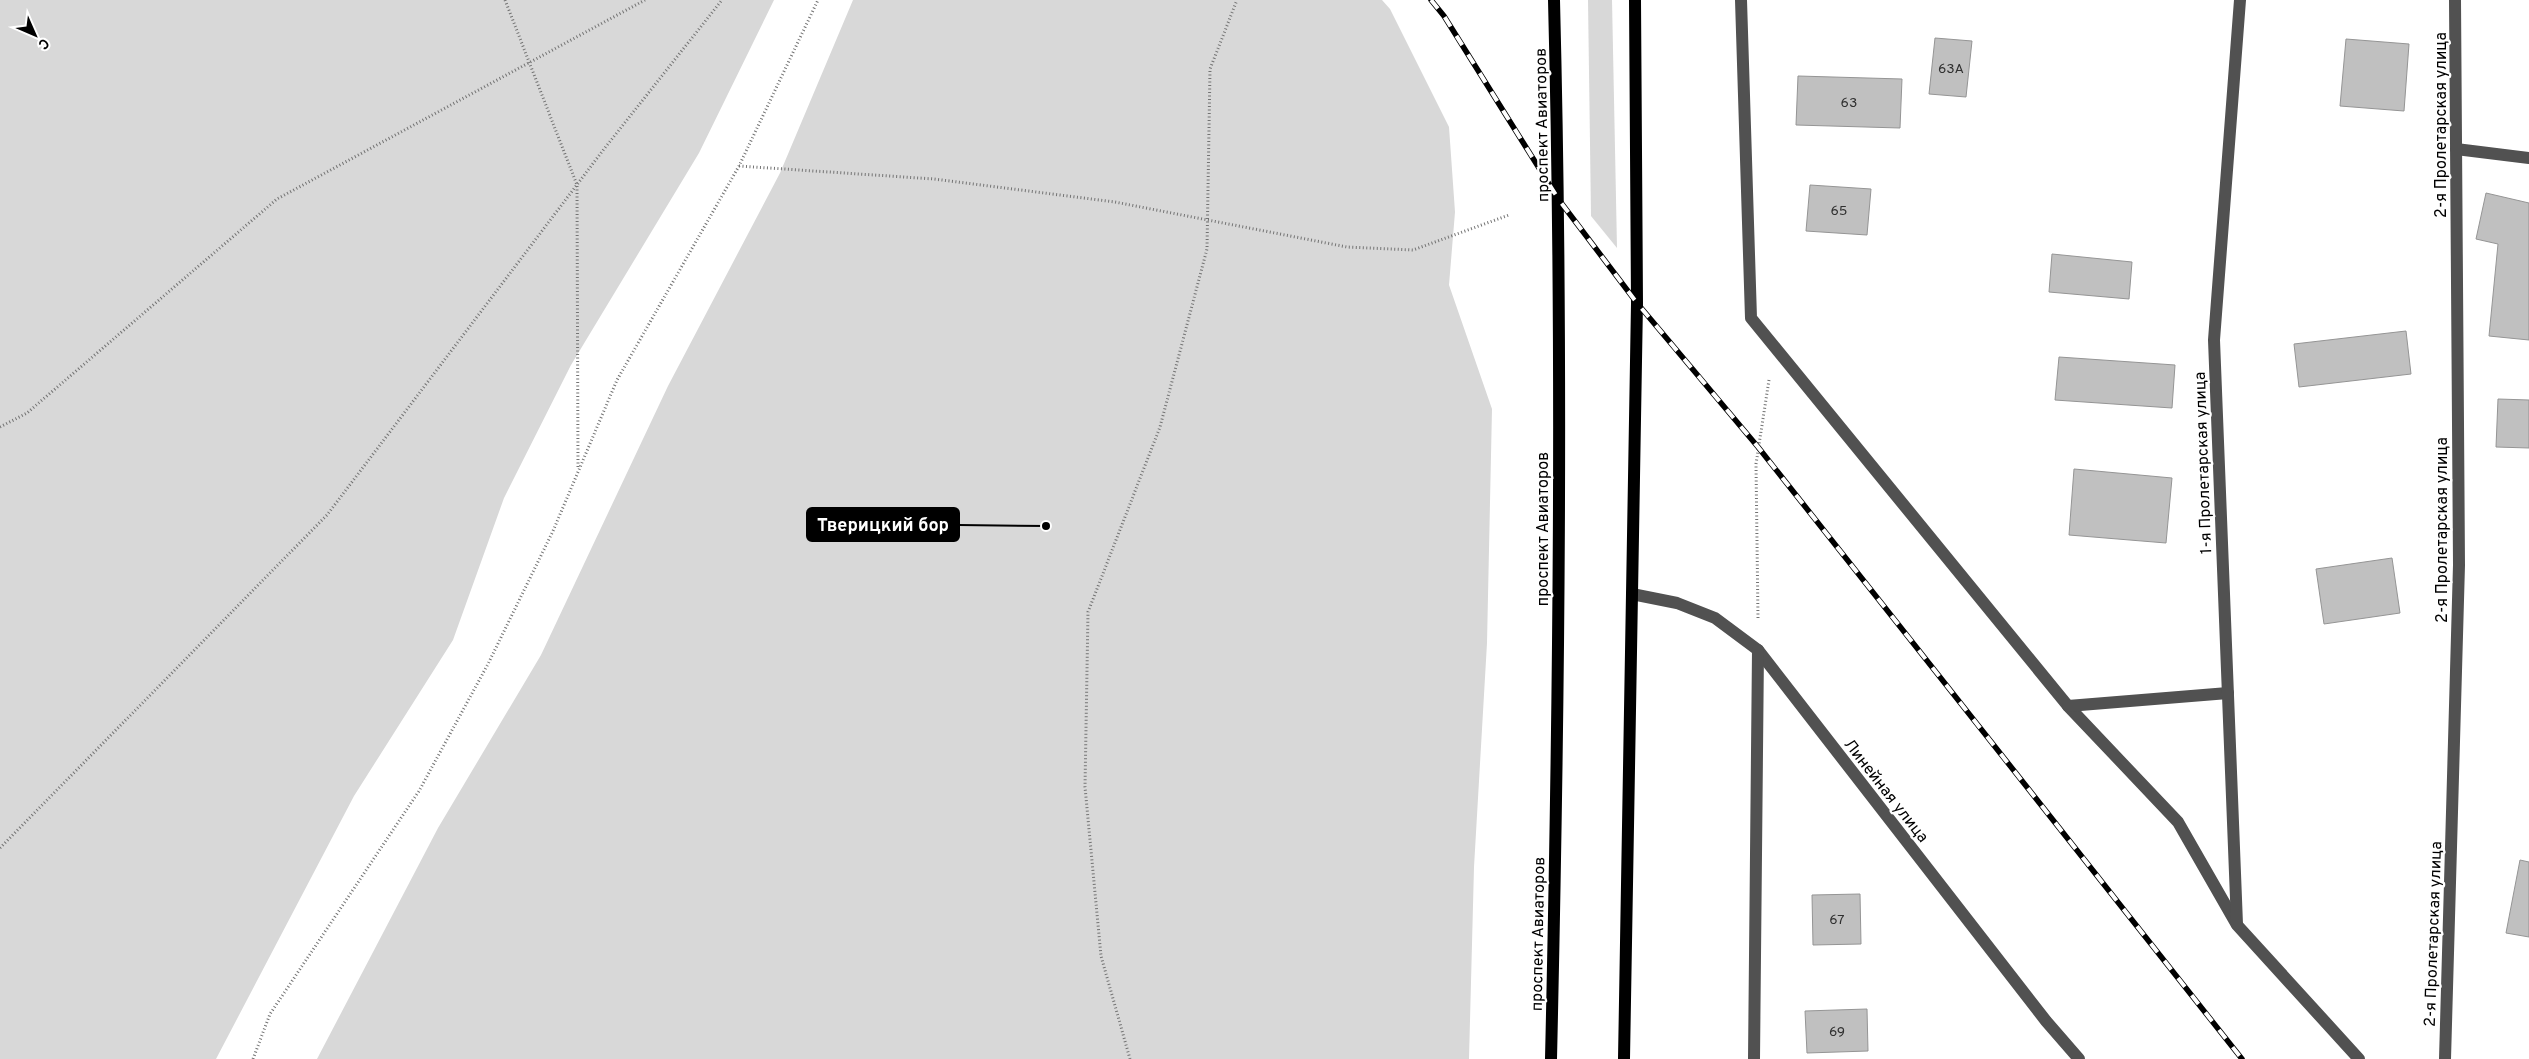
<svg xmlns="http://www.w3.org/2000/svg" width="2529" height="1059" font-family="Overpass,sans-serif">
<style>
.green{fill:#d8d8d8}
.building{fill:#c0c0c0;stroke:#959595}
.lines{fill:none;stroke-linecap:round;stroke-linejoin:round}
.path{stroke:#737373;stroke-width:3;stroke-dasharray:1 2.5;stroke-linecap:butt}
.minor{stroke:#515151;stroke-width:12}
.major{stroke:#000;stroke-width:12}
.rail-casing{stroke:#000;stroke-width:5.5}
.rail{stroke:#fff;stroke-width:4;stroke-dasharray:11;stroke-linecap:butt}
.labels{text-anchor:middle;stroke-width:4.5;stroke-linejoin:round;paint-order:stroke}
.number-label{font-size:14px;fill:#303030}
.street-label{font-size:16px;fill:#000;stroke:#fff}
.leader{fill:none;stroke:#000;stroke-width:2}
.callout-dot{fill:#000;stroke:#fff;stroke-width:2}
.callout{fill:#000;stroke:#000;stroke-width:2}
.callout-label{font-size:18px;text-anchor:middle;font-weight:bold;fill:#fff}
</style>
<rect width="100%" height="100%" fill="#fff"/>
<g class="green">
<polygon points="0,0 774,0 699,153 571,365 504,498 453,640 354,796 216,1059 0,1059"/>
<polygon points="853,0 1382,0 1390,9 1449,127 1455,212 1449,285 1492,409 1487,643 1474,867 1469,1059 317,1059 438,828 541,655 668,386 780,173"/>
<polygon points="1588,0 1612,0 1617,248 1591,216"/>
</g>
<g class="building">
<polygon points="1935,38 1972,41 1966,97 1929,94"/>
<polygon points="2346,39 2409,44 2404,111 2340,106"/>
<polygon points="1798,76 1902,79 1900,128 1796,125"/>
<polygon points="1810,185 1871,189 1867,235 1806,231"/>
<polygon points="2486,193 2529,203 2529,340 2489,336 2498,244 2476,239"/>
<polygon points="2052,254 2132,262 2129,299 2049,292"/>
<polygon points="2406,331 2411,374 2299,387 2294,344"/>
<polygon points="2059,357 2175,365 2172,408 2055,400"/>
<polygon points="2498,399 2529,400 2529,448 2496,447"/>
<polygon points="2074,469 2172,478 2166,543 2069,535"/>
<polygon points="2392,558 2400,613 2324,624 2316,569"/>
<polygon points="2520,860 2529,862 2529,937 2506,933"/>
<polygon points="1860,894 1861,944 1813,945 1812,895"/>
<polygon points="1867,1009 1868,1051 1807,1053 1805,1011"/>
</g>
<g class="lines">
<g class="path">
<polyline points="505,0 577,185 578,468"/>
<polyline points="739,166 934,179 1115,202 1347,247 1413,250 1509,215"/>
<polyline points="0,427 27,413 277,199 645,0"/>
<polyline points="1758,618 1756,464 1769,380"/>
<polyline points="0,848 327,515 604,149 722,0"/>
<polyline points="253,1059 270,1014 419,791 488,664 553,531 617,380 739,166 818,0"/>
<polyline points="1130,1059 1101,956 1085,787 1088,612 1160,427 1207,249 1210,69 1237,0"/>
</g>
<g class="minor">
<polyline points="1741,0 1751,318 2068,706 2178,822 2237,925 2359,1059"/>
<polyline points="2456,149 2529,158"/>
<polyline points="1632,594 1677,603 1715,618 1758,650 2046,1021 2079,1059"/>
<polyline points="2068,706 2228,693"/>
<polyline points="2237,924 2214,340 2240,0"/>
<polyline points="1754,1059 1758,650"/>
<polyline points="2445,1059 2459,565 2455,0"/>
</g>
<g class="major">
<path d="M1551,1059C1559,706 1563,353 1554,0"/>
<polyline points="1624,1059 1637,303 1635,0"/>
</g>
<g class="rail-casing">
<polyline id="rail" points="1431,0 1444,16 1559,200 1637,303 1758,447 2242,1059"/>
</g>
<use href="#rail" class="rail"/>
</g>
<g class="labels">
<g class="number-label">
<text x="1951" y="73">63А</text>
<text x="1849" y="107">63</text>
<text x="1839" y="215">65</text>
<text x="1837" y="924">67</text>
<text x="1837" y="1036">69</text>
</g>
<g class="street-label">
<text transform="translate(1541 125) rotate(-91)" y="6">проспект Авиаторов</text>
<text transform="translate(2440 125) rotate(-90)" y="6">2-я Пролетарская улица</text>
<text transform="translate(2202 463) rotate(-92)" y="6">1-я Пролетарская улица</text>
<text transform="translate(1542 529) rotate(-90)" y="6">проспект Авиаторов</text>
<text transform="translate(2441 530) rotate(-90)" y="6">2-я Пролетарская улица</text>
<text transform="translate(1887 790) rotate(52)" y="6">Линейная улица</text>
<text transform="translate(1537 934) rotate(-89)" y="6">проспект Авиаторов</text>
<text transform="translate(2432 934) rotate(-88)" y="6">2-я Пролетарская улица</text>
</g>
</g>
<path class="leader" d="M1046 526L959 525"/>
<circle class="callout-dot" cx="1046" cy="526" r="5"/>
<rect class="callout" x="807" y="508" width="152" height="33" rx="5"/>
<g class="callout-label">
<text x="883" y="531">Тверицкий бор</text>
</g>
<g transform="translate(35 35) rotate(135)" stroke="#ffffff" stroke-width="4" paint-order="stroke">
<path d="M0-4L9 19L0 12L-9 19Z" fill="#000000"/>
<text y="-8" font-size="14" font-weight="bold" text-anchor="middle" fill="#000000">С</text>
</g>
</svg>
